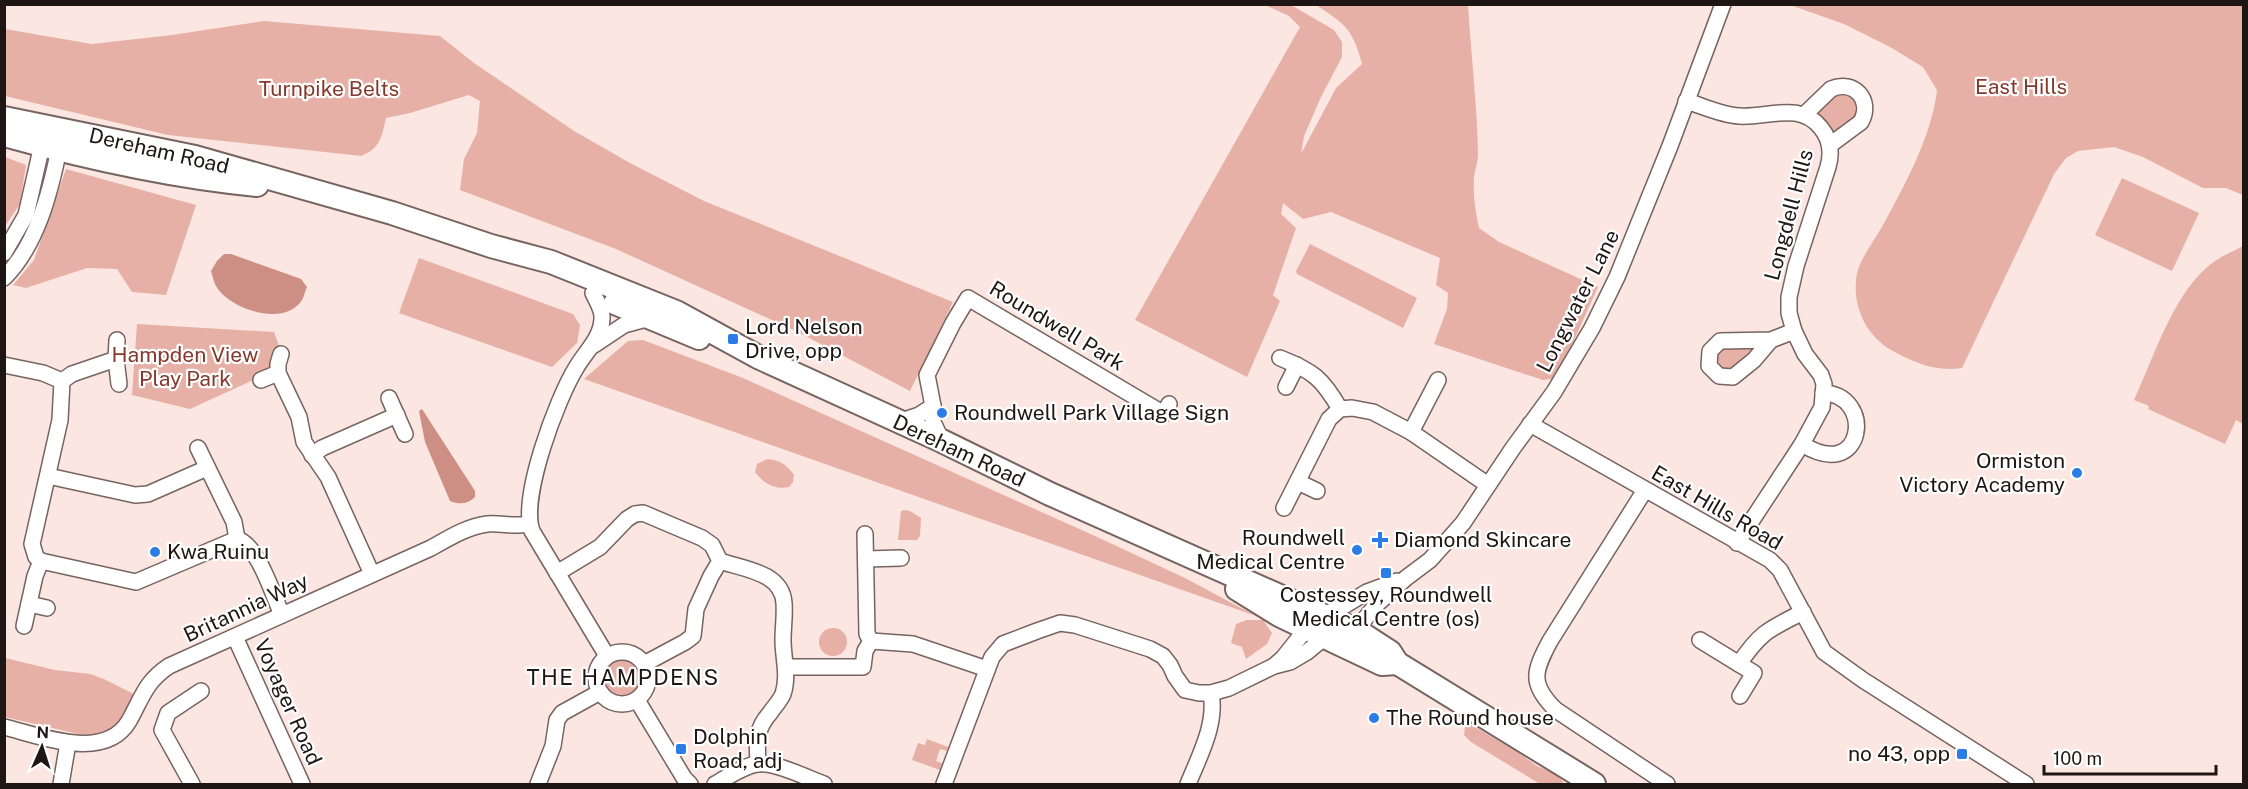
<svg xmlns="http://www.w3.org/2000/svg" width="2248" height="789" font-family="'Public Sans',sans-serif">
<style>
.green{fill:#e7b0a6}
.water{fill:#cd8e83}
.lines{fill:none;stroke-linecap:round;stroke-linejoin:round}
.minor-casing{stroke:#766460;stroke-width:18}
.highway-casing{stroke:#766460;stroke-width:26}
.minor{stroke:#fff;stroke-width:15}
.highway{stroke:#fff;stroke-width:22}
.poi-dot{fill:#2b7ce7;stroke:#fff;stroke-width:2}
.labels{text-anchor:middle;stroke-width:4.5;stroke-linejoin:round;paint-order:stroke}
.park-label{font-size:21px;fill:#85382c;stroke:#fff}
.street-label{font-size:21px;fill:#1d1615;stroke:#fff}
.poi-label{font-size:21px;fill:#1d1615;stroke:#fff;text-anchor:start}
.neighbourhood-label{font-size:22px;letter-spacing:1.5px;fill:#1d1615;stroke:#fff}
</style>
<rect width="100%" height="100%" fill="#fbe6e2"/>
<g class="green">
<path d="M1265,5H1291L1334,30L1342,42V57L1321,97L1304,136L1301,154L1336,88L1362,64C1353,29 1345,24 1316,5H1468C1471,54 1477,104 1478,154C1478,162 1475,169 1474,177C1473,195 1475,210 1479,228L1499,242L1598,287L1557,378L1543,380L1434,344L1447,309L1448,293L1436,285L1440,258L1331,212L1303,219L1283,203L1281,214L1296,228L1273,295L1280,301L1247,377L1135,320L1300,27L1289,16Z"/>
<path d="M1790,5H2243V195L2226,188H2203L2143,157L2114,147L2078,151L2066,158L2054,174L1962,368C1936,372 1915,363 1893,351C1865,336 1851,304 1857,273C1860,259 1876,238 1883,225C1905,185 1932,135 1937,90L1923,67L1890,47L1844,24Z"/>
<path d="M264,21L440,36L474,63L574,131L630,163L704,201L953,302L910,391L796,331L616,249L460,190L464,159L477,133L480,101L469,95L410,113L386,118C382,136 380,149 361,156L168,135L5,96V29L92,44L172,35Z"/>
<path d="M1845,92L1859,101L1858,119L1833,133L1818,117C1819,102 1832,95 1845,92Z"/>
<polygon points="5,157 26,165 20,204 5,226"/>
<polygon points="66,169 196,205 166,295 132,292 117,269 87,268 26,288 13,285 34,260"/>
<polygon points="2122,178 2199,213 2172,271 2095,235"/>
<polygon points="1310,244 1417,298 1403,328 1297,274 1296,271"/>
<path d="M2243,246V424L2236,420L2225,444L2148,409L2149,406L2134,400C2154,357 2175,288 2215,261C2224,255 2234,251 2243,246Z"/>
<polygon points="419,258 573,314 580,325 577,343 552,367 399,313"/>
<polygon points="137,324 274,332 279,346 270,367 260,373 260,377 190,409 132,395"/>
<polygon points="643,340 743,378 1095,536 1185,578 1256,616 584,379 628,341"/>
<polygon points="1721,346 1750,346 1753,351 1736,371 1717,368 1715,354"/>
<path d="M767,459C780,460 787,465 794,475L793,482L789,487C775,490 763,483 755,472L757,464Z"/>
<polygon points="904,510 910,511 921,518 920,536 917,540 898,540 901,511"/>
<polygon points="1247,620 1263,620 1272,633 1267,644 1246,659 1242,647 1231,643 1236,624"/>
<circle cx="833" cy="642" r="14"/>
<polygon points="5,658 55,670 90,674 104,679 134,694 119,722 106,731 87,736 5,717"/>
<circle cx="623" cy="677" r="19"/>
<polygon points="1470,724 1516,751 1537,766 1553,773 1562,780 1564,784 1540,784 1471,742 1464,735 1465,726"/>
<polygon points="927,739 948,747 947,751 940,749 936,761 942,763 940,770 912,760 918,743 925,745"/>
</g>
<g class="water">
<path d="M224,254H231L301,279L307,287C305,291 304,297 302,300C285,327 233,310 218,289C214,284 213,277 211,271L217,261Z"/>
<path d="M422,409L475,491V497C468,504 460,505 450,501L425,442L419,411Z"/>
</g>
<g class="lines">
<g class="minor-casing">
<g id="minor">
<path d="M1686,101C1703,106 1721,115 1739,116C1768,118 1800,101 1821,128C1831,140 1832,153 1828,167L1796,266L1789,297V313L1794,331L1805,354L1821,375L1824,384L1822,407L1802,444L1737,543"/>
<path d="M1804,115L1831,89C1854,79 1873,100 1861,122L1830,145"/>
<polyline points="4,253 26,215 42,145"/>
<path d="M4,278C37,245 50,193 59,149"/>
<path d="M593,293C597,302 603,310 602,319C601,339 585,352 576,368C557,399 520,497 532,531L607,656"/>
<polyline points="117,340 116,359 119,384"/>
<polyline points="1771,340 1754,360 1733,377 1719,376 1709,366 1710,351 1720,341 1771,340 1794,331"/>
<polyline points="594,345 624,325 650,318"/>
<polyline points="281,354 278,364 278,373 299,417 304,442 328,477 372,574"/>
<path d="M1280,358C1313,371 1322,378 1340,409"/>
<path d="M4,365L43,373L62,381L60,420L32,544L36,557L41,561L136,582L237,539C258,545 273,595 282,615"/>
<polyline points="261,380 278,373"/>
<polyline points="62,381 72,374 116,359"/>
<polyline points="1286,387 1297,365"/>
<polyline points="389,398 405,434"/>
<polyline points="898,422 919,415 933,406"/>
<polyline points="1530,424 1770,560 1780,570 1824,652 1863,680 2026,784"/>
<polyline points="1411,432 1438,380"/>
<polyline points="942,441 933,422 933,406 927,375 953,323 968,298 1164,414 1169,404"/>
<path d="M1802,444C1865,484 1875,394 1823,393"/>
<polyline points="198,448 234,522 237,539"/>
<polyline points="312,455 322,448 397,415"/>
<polyline points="48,476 135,495 148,494 207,468"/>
<polyline points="1298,482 1317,491"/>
<path d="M1645,490L1550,641C1534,671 1529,684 1556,710L1667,784"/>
<polyline points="1284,508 1329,419 1340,409 1352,408 1373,412 1411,432 1488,485"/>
<polyline points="865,534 867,634 871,641"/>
<polyline points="866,559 901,558"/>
<path d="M720,561C743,569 782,572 784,603C785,615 783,628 783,640C783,658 789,676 783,694C780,701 774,707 770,713C755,730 757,742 758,764"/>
<polyline points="557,573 600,547 627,519 635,514 643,513 702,538 712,545 720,561 711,576 696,609 693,636 685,642 644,664"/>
<polyline points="29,604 47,608"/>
<polyline points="24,626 35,576 41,561"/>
<polyline points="235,637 302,784"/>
<path d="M1700,640L1739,664C1761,631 1770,629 1803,612"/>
<polyline points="871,641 913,644 987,669"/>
<circle cx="622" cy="678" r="26"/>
<polyline points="1739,664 1754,673 1740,696"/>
<polyline points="1274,666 1290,662 1307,652 1325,637 1356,630 1376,605 1406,578 1430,560 1463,523 1513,448 1554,392 1592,328 1617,277 1670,146 1723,4"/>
<polyline points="786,667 863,667 865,651 871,641"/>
<polyline points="637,700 684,778 690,784"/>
<path d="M4,727C41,736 105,762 129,721C142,698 145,682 169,666L431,548C449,538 466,527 487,524C502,523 515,527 529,524"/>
<polyline points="61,784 68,743"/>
<polyline points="192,784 162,730 168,713 201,691"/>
<polyline points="538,784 553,746 557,720 562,713 600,692"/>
<path d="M715,784C728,777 743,766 757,764C776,762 807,778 824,784"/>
<polyline points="944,784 992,657 1003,644 1037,631 1060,623 1075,625 1150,649 1163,656 1170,665 1175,676 1185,690 1199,693 1211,693 1229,688 1274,666 1283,658 1307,628 1323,615 1342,607 1367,592 1397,581"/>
<path d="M1188,784C1199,757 1217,724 1211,693"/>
</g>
</g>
<g class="highway-casing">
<g id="highway">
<polyline points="4,118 195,157 392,213 491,246 551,262 676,312 760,358 942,441 1050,494 1356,630 1390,652 1397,663 1594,784"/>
<path d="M4,135C87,158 171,177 257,185"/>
<polyline points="615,303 699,338"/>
<polyline points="1237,589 1279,615 1325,637 1382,664 1397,663"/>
</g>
</g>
<use href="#minor" class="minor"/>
<use href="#highway" class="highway"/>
</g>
<g class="poi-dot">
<rect x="727" y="333" width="12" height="12" rx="3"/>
<circle cx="942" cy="413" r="6"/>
<circle cx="2077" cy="473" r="6"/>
<path d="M1377 531h6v6h6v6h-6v6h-6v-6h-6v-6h6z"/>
<circle cx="1357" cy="550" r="6"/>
<circle cx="155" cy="552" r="6"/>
<rect x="1380" y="567" width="12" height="12" rx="3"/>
<circle cx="1374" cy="718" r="6"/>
<rect x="675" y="743" width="12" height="12" rx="3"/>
<rect x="1956" y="748" width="12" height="12" rx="3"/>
</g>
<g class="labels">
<g class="park-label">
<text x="2021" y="94">East Hills</text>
<text x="329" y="96">Turnpike Belts</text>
<text x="185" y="362">Hampden View<tspan x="185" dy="24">Play Park</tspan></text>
</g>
<g class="street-label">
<text transform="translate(159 151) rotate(13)" y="7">Dereham Road</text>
<text transform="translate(1789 215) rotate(-75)" y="7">Longdell Hills</text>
<text transform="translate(1578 301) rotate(-63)" y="7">Longwater Lane</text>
<text transform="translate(1057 326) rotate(31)" y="7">Roundwell Park</text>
<text transform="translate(959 451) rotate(25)" y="7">Dereham Road</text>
<text transform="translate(1717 508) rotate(30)" y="7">East Hills Road</text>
<text transform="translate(246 608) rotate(-25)" y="7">Britannia Way</text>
<text transform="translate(288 702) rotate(66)" y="7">Voyager Road</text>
</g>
<g class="poi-label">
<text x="745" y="334">Lord Nelson<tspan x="745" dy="24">Drive, opp</tspan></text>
<text x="954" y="420">Roundwell Park Village Sign</text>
<text x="2065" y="468" text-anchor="end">Ormiston<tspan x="2065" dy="24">Victory Academy</tspan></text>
<text x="1345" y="545" text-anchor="end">Roundwell<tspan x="1345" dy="24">Medical Centre</tspan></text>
<text x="1394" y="547">Diamond Skincare</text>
<text x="167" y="559">Kwa Ruinu</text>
<text x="1386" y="602" text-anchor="middle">Costessey, Roundwell<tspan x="1386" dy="24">Medical Centre (os)</tspan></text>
<text x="1386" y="725">The Round house</text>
<text x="693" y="744">Dolphin<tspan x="693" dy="24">Road, adj</tspan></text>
<text x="1950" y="761" text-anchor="end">no 43, opp</text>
</g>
<g class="neighbourhood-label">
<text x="623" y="685">THE HAMPDENS</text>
</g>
</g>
<rect width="2248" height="789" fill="none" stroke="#1d1615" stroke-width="12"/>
<g transform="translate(42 747) rotate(3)" stroke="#ffffff" stroke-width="4.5" paint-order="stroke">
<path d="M0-4.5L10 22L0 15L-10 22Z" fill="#1d1615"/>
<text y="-9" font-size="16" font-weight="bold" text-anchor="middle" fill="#1d1615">N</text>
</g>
<path d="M2044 765v9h172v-9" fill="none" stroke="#1d1615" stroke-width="3"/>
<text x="2053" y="765" font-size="18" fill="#1d1615" stroke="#ffffff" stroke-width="4.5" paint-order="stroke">100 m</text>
</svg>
